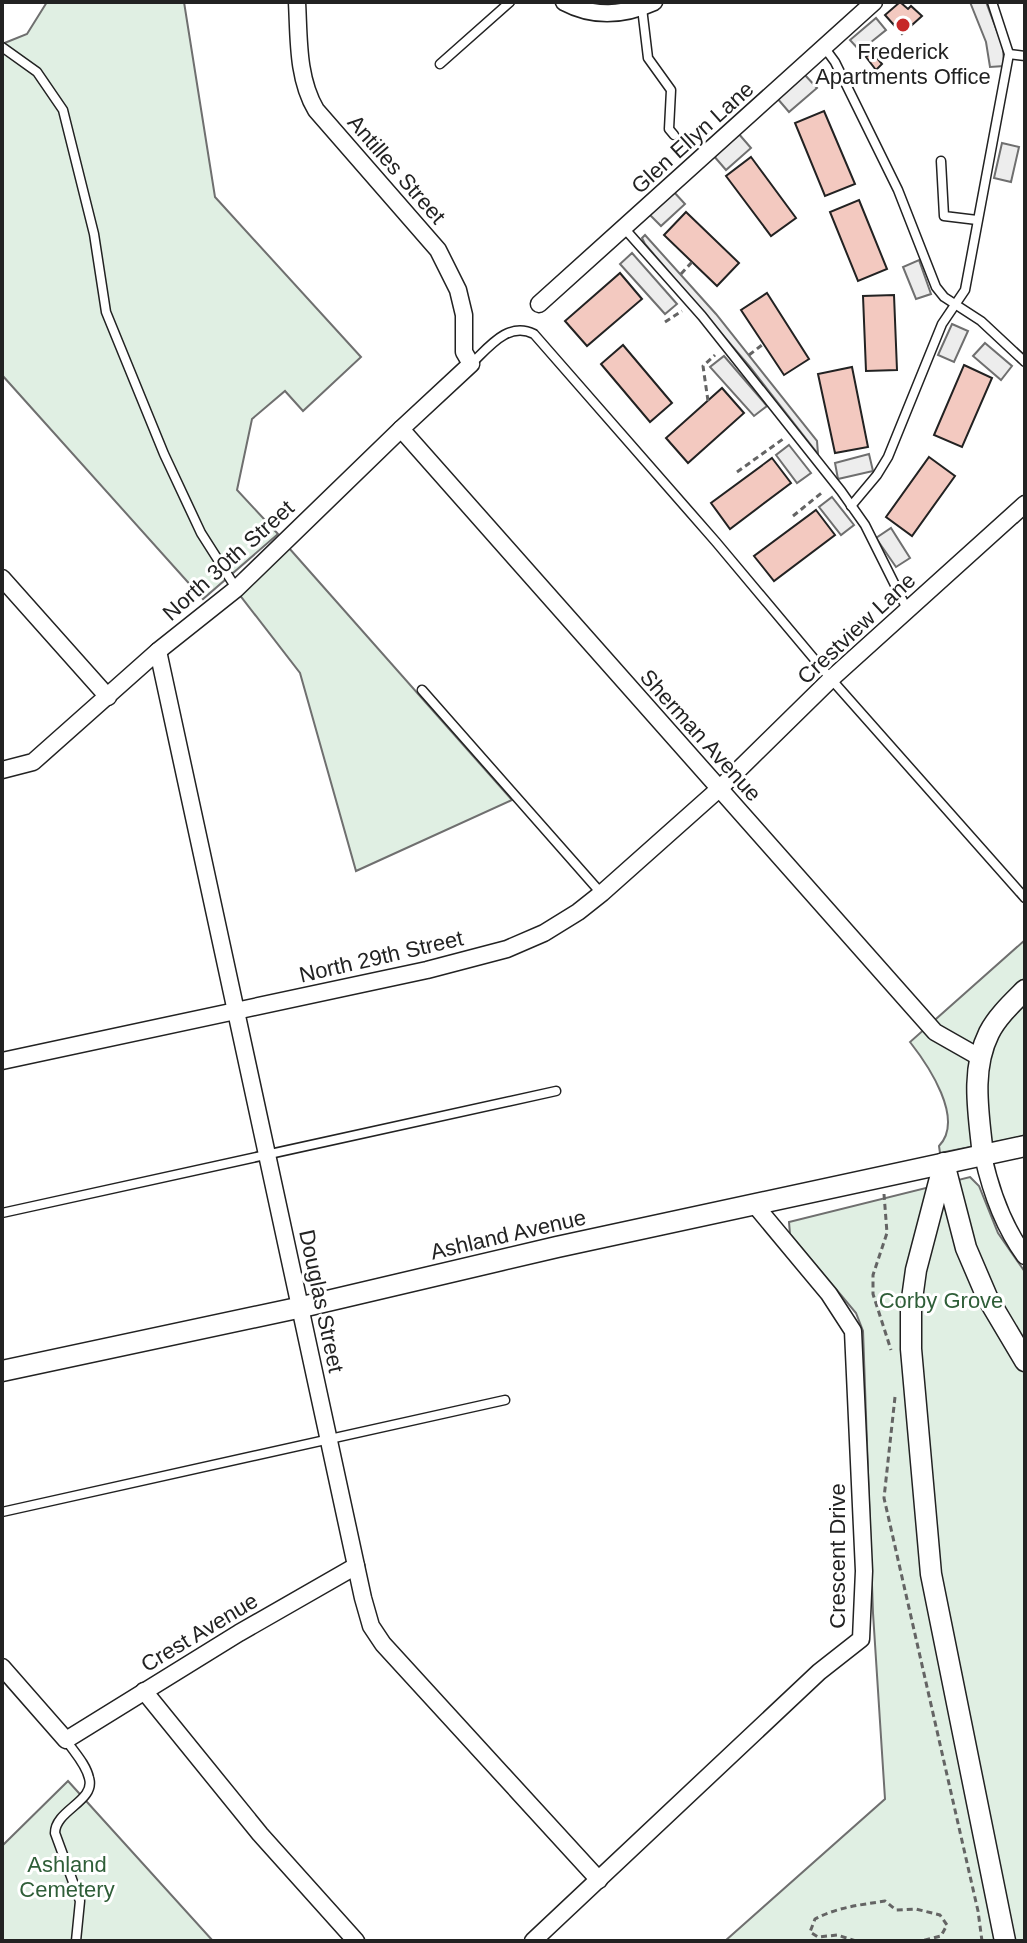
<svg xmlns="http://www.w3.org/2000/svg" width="1027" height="1943" font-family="Helvetica,sans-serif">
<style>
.green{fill:#e0efe3;stroke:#6f6f6f;stroke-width:2}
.parking{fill:#ededed;stroke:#6f6f6f;stroke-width:2}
.building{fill:#f3c9c0;stroke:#222;stroke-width:2}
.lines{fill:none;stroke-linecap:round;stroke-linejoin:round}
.service-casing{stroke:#222;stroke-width:11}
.minor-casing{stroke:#222;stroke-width:19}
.tertiary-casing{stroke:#222;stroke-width:23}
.path{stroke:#646464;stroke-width:3;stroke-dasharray:6 4;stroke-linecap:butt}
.service{stroke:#fff;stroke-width:8}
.minor{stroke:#fff;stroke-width:16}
.tertiary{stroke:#fff;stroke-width:20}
.poi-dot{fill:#c62828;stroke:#fff;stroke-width:3}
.labels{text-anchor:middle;stroke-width:6;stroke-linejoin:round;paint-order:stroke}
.poi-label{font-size:22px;fill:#222;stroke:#fff}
.street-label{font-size:22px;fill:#222;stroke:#fff}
.park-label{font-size:22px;fill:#2f5e38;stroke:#fff}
</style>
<rect width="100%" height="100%" fill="#fff"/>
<g class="green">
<polygon points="47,2 184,2 215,197 361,357 303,411 285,391 252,419 237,490 278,534 203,599 2,375 2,44 27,34"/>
<polygon points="289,548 512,800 356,871 300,673 239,594"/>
<path d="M1025,940V1136L940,1153L939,1146C965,1119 928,1065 910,1042Z"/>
<polygon points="970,1177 979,1186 998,1233 1025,1272 1025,1941 725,1941 885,1799 873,1613 863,1331 856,1313 790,1234 789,1222"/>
<polygon points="68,1781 213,1941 2,1941 2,1846"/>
</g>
<g class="parking">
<polygon points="970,2 986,2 1003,47 1004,66 990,67 986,42"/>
<polygon points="876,18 886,30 860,51 850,40"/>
<polygon points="804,74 817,88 789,112 777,98"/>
<polygon points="738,133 751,148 726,170 713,155"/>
<polygon points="1002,143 1019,147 1011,182 994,178"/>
<polygon points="673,191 685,204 661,226 648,213"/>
<polygon points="645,235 716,314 817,441 818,454 750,367 645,244 642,238"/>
<polygon points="632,253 677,304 665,314 620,264"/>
<polygon points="919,260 931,294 916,299 903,267"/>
<polygon points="952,324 968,331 954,362 938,355"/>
<polygon points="985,343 1012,366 1001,380 973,356"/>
<polygon points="724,356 767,406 754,416 710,367"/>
<polygon points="789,445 811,473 797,483 776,455"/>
<polygon points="869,454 873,471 838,479 835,463"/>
<polygon points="832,497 854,525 841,535 819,507"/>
<polygon points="891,528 910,558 896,567 876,538"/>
</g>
<g class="building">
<polygon points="900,2 908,9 911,6 922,16 902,34 885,15"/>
<polygon points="872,52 882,64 876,70 866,57"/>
<polygon points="824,111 855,184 825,196 795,123"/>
<polygon points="751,157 796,218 771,236 726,176"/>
<polygon points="859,200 887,269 858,281 830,212"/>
<polygon points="686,212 739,263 717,286 664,235"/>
<polygon points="620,273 642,299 587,346 565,321"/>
<polygon points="767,293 809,359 784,375 741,310"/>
<polygon points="894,295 897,370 866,371 863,296"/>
<polygon points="623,345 672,403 650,422 601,364"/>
<polygon points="964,365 992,378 962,447 934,435"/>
<polygon points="852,367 868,447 835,453 818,374"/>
<polygon points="722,388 744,413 688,463 666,438"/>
<polygon points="929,457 955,476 912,536 886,517"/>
<polygon points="772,458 791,483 730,529 711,503"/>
<polygon points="816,510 835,535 774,581 754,556"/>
</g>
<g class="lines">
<g class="service-casing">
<g id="service">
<polyline points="642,8 648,58 671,90 669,129 674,135"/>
<polyline points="2,47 37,72 63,110 94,234 106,312 164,454 201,533 236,588"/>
<polyline points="824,47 835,62 898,190 936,287 944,297 981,321 1025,362"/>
<polyline points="1009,54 1025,56"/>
<polyline points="440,64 510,2"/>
<polyline points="941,161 944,216 977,220"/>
<polyline points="624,228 702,316 841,491 865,525 907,609"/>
<path d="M471,364C489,347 508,321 534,334L716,542L831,679L1025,898"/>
<polyline points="851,506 877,475 888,457 942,324 965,290 1009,54 992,2"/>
<polyline points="422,690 601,893"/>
<polyline points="2,1213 556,1091"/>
<polyline points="2,1512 505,1400"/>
<path d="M66,1740C74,1752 86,1764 89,1778C96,1801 55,1810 55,1833L80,1901L76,1941"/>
</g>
</g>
<g class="minor-casing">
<g id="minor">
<path d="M564,2C594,18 623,16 654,2"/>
<polyline points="539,304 874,2"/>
<polyline points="401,429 935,1032 979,1057"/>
<polyline points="2,578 108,697"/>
<polyline points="158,651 363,1598 371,1626 383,1644 599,1880"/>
<path d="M2,770L33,762L158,651L236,589L401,429L471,364L464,352V315L458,290L438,250L316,110C297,78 299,38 297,2"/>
<polyline points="2,1061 427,970 507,949 544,933 578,912 602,893 720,788 831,679 1025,504"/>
<path d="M983,1156C991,1192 1003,1226 1025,1256"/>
<polyline points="2,1667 66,1740 239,1633 356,1566"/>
<polyline points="144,1691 260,1834 356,1941"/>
<polyline points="533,1941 819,1672 861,1639 864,1571 853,1331 829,1294 754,1204"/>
</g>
</g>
<g class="tertiary-casing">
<g id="tertiary">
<path d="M983,1156C979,1115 970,1071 989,1033C997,1017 1012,1003 1025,990"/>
<polyline points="944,1163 916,1270 911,1306 911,1349 931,1574 1005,1941"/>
<polyline points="945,1167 966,1248 987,1297 1025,1361"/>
<polyline points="2,1371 302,1307 557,1247 1025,1146"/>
</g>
</g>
<g class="path">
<polyline points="681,274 692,262"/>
<polyline points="665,322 682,311"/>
<polyline points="749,355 762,345"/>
<polyline points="708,401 703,366 715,355"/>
<polyline points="737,472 783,439"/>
<polyline points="793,516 824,491"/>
<polyline points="884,1194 887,1233 873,1275 873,1294 891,1350"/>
<polyline points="895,1397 884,1498 978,1911 982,1941"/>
<path d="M856,1941L837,1935L818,1937L810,1932L815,1919C838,1907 860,1905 885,1901L896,1910L916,1909L940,1915L947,1925L941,1936L921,1941"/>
</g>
<use href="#service" class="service"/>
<use href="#minor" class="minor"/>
<use href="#tertiary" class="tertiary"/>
</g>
<circle class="poi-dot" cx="903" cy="25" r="8"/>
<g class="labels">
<g class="poi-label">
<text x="903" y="59">Frederick<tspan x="903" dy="25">Apartments Office</tspan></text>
</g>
<g class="street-label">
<text transform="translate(692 137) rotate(-42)" y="8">Glen Ellyn Lane</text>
<text transform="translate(397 169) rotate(49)" y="8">Antilles Street</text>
<text transform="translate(228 560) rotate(-42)" y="8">North 30th Street</text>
<text transform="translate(856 628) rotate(-43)" y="8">Crestview Lane</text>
<text transform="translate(701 735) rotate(48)" y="8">Sherman Avenue</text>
<text transform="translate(381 956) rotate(-13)" y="8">North 29th Street</text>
<text transform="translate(508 1234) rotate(-13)" y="8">Ashland Avenue</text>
<text transform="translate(322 1301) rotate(78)" y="8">Douglas Street</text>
<text transform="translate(837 1556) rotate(-90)" y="8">Crescent Drive</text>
<text transform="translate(199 1632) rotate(-31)" y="8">Crest Avenue</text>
</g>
<g class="park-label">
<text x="941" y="1308">Corby Grove</text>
<text x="67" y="1872">Ashland<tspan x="67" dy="25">Cemetery</tspan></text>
</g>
</g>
<rect width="1027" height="1943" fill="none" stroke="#222222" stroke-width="8"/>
</svg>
